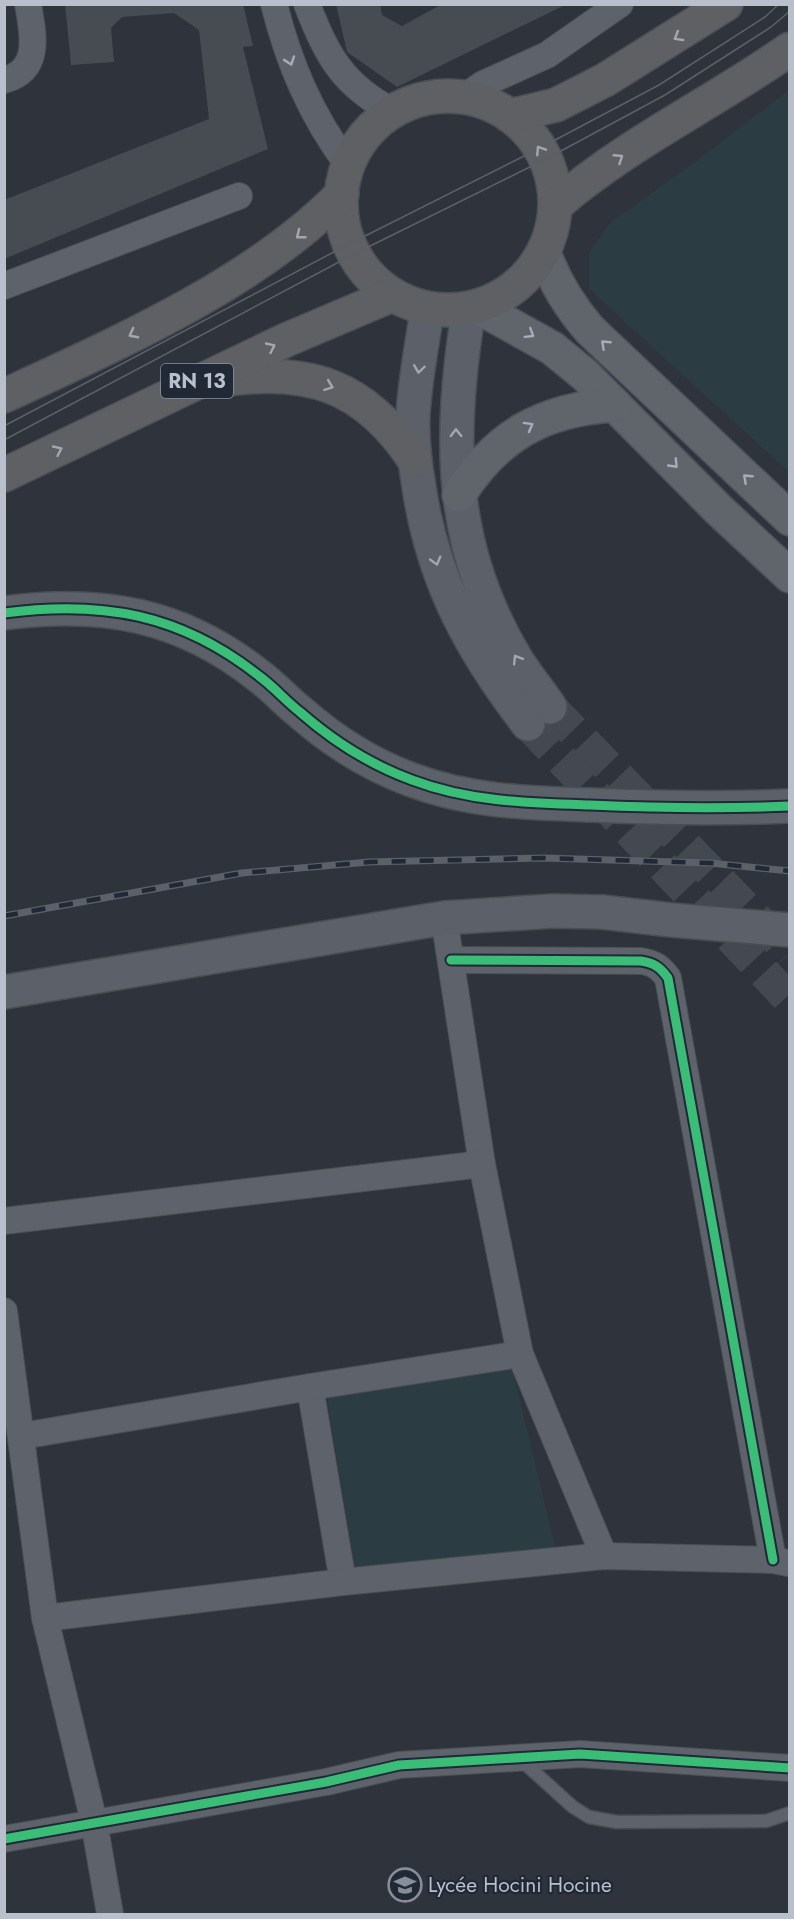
<svg xmlns="http://www.w3.org/2000/svg" width="794" height="1919" font-family="Jost,sans-serif">
<style>
.green{fill:#2b3d42}
.building{fill:#474b52}
.lines{fill:none;stroke-linecap:round;stroke-linejoin:round}
.secondary-tunnel{stroke:#434851;stroke-width:33;stroke-dasharray:33 16;stroke-linecap:butt}
.lane-casing{stroke:#4a4e54;stroke-width:15}
.street-casing{stroke:#4a4e54;stroke-width:28}
.secondary-casing{stroke:#4a4e54;stroke-width:36}
.primary-casing{stroke:#4c5058;stroke-width:36}
.highway-casing{stroke:#4b4f57;stroke-width:36}
.lane{stroke:#5e626a;stroke-width:12}
.street{stroke:#5e626a;stroke-width:26}
.secondary{stroke:#5c6068;stroke-width:33}
.primary{stroke:#60646b;stroke-width:33}
.highway{stroke:#5e6063;stroke-width:33}
.tram{stroke:#5c6068;stroke-width:1.5}
.rail-casing{stroke:#5c6068;stroke-width:7}
.rail{stroke:#212937;stroke-width:4.5;stroke-dasharray:14;stroke-linecap:butt}
.secondary-bridge-casing{stroke:#4a4e54;stroke-width:36;stroke-linecap:butt}
.secondary-bridge{stroke:#5c6068;stroke-width:33}
.cycleway-casing{stroke:#212937;stroke-width:13}
.cycleway{stroke:#3abd76;stroke-width:9}
.oneway{stroke:#a2a7b1}
.oneway2{stroke:#a7acb8}
.oneway3{stroke:#a7adb8}
.oneway4{stroke:#a2a7b2}
.labels{text-anchor:middle;stroke-width:4.5;stroke-linejoin:round;paint-order:stroke}
.shield{fill:#212937;stroke:#8b929f;stroke-width:1.5}
.shield-label{font-size:20px;font-weight:bold;fill:#b9bfcb}
.poi-label{font-size:21px;fill:#b9bfcb;stroke:#212937;text-anchor:start}
</style>
<rect width="100%" height="100%" fill="#2e333c"/>
<g class="green">
<polygon points="789,90 789,472 589,289 589,252 611,222 687,168"/>
<polygon points="511,1363 556,1551 356,1573 326,1392"/>
</g>
<g class="building">
<polygon points="65,4 243,4 253,46 243,47 268,149 4,259 4,200 209,119 199,30 174,13 122,17 111,28 114,62 71,65"/>
<polygon points="336,4 380,4 382,15 402,26 442,4 567,4 397,87 347,52"/>
</g>
<g class="lines">
<g class="secondary-tunnel">
<polyline points="550,707 790,953"/>
<polyline points="528,724 790,1000"/>
</g>
<g class="lane-casing">
<polyline id="lane" points="521,1760 573,1807 589,1817 617,1822 766,1821 790,1813"/>
</g>
<g class="street-casing">
<g id="street">
<path d="M274,4C289,64 311,115 348,165"/>
<path d="M307,4C326,55 343,85 392,111"/>
<path d="M4,80C42,70 33,34 28,4"/>
<polyline points="464,97 483,84 547,55 620,4"/>
<polyline points="4,286 239,196"/>
<polyline points="444,918 482,1164 520,1354 604,1556"/>
<path d="M451,960L641,961C654,963 660,967 668,978L773,1560"/>
<polyline points="4,1221 482,1164"/>
<polyline points="4,1311 45,1618 94,1822 110,1914"/>
<polyline points="310,1387 343,1582"/>
<polyline points="22,1436 310,1387 520,1354"/>
<polyline points="45,1618 343,1582 604,1556 773,1560 788,1563"/>
<polyline points="4,1839 326,1782 399,1765 580,1754 790,1768"/>
</g>
</g>
<g class="secondary-casing">
<g id="secondary">
<path d="M469,309C448,435 448,546 516,659C526,675 539,691 550,707"/>
<path d="M427,311C422,345 415,380 413,415C412,439 415,464 419,487C433,581 471,650 528,724"/>
<path d="M4,613C102,600 181,614 259,676C274,687 286,701 300,712C333,741 371,765 412,780C470,802 529,803 590,805C657,808 723,809 790,806"/>
<polyline points="4,992 444,918 553,911 602,912 671,920"/>
</g>
</g>
<g class="primary-casing">
<g id="primary">
<path d="M544,253C555,283 569,306 590,330L790,519"/>
<polyline points="478,307 552,348 585,375 719,510 790,576"/>
<path d="M459,495C497,435 544,409 615,405"/>
</g>
</g>
<g class="highway-casing">
<g id="highway">
<circle cx="448" cy="203" r="107"/>
<polyline points="510,116 556,105 605,80 726,4"/>
<path d="M556,205C626,144 713,103 790,49"/>
<path d="M220,380C309,367 365,385 415,461"/>
<path d="M4,396C118,343 254,284 342,194"/>
<polyline points="4,475 286,340 392,295"/>
</g>
</g>
<use href="#lane" class="lane"/>
<use href="#street" class="street"/>
<use href="#secondary" class="secondary"/>
<use href="#primary" class="primary"/>
<use href="#highway" class="highway"/>
<g class="tram">
<polyline points="4,426 349,244 540,148 659,85 765,17 779,4"/>
<polyline points="4,440 354,254 546,159 665,95 771,27 790,11"/>
</g>
<g class="rail-casing">
<polyline id="rail" points="4,916 242,873 369,862 544,858 710,863 790,871"/>
</g>
<use href="#rail" class="rail"/>
<g class="secondary-bridge-casing">
<polyline id="secondary-bridge" points="671,920 790,930"/>
</g>
<use href="#secondary-bridge" class="secondary-bridge"/>
<g class="cycleway-casing">
<g id="cycleway">
<path d="M4,613C102,600 181,614 259,676C274,687 286,701 300,712C333,741 371,765 412,780C470,802 529,803 590,805C657,808 723,809 790,806"/>
<path d="M451,960L641,961C654,963 660,967 668,978L773,1560"/>
<polyline points="4,1839 326,1782 399,1765 580,1754 790,1768"/>
</g>
</g>
<use href="#cycleway" class="cycleway"/>
</g>
<defs><path id="oneway-chevron" d="M-2-3.5L2.5 0L-2 3.5" fill="none" stroke-width="1.6" stroke-linecap="round" stroke-linejoin="round" transform="scale(1.5)"/></defs>
<g class="oneway">
<use href="#oneway-chevron" transform="translate(678 37) rotate(149)"/>
<use href="#oneway-chevron" transform="translate(540 150) rotate(-123)"/>
<use href="#oneway-chevron" transform="translate(619 158) rotate(-33)"/>
<use href="#oneway-chevron" transform="translate(300 235) rotate(142)"/>
<use href="#oneway-chevron" transform="translate(133 334) rotate(152)"/>
<use href="#oneway-chevron" transform="translate(271 347) rotate(-25)"/>
<use href="#oneway-chevron" transform="translate(329 386) rotate(21)"/>
<use href="#oneway-chevron" transform="translate(58 450) rotate(-25)"/>
</g>
<use class="oneway2" href="#oneway-chevron" transform="translate(290 61) rotate(71)"/>
<g class="oneway3">
<use href="#oneway-chevron" transform="translate(530 334) rotate(32)"/>
<use href="#oneway-chevron" transform="translate(605 344) rotate(-137)"/>
<use href="#oneway-chevron" transform="translate(529 426) rotate(-29)"/>
<use href="#oneway-chevron" transform="translate(674 464) rotate(46)"/>
<use href="#oneway-chevron" transform="translate(747 478) rotate(-137)"/>
</g>
<g class="oneway4">
<use href="#oneway-chevron" transform="translate(419 369) rotate(98)"/>
<use href="#oneway-chevron" transform="translate(456 433) rotate(-91)"/>
<use href="#oneway-chevron" transform="translate(436 561) rotate(74)"/>
<use href="#oneway-chevron" transform="translate(517 659) rotate(-122)"/>
</g>
<defs>
<g id="school-ring" transform="scale(1.725)"><circle r="9.5" fill="#212937" stroke="#888e99" stroke-width="1.5"/><path d="M0-5L7-2L0 1L-7-2ZM-4 1L0 2.5L4 1V4Q0 6-4 4Z" fill="#888e99"/></g>
</defs>
<g fill-rule="evenodd">
<use href="#school-ring" x="405" y="1885"/>
</g>
<g class="labels">
<rect class="shield" x="161" y="364" width="72" height="34" rx="4.5"/>
<g class="shield-label">
<text x="197" y="388">RN 13</text>
</g>
<g class="poi-label">
<text x="428" y="1892">Lycée Hocini Hocine</text>
</g>
</g>
<rect width="794" height="1919" fill="none" stroke="#b9bfcb" stroke-width="12"/>
</svg>
